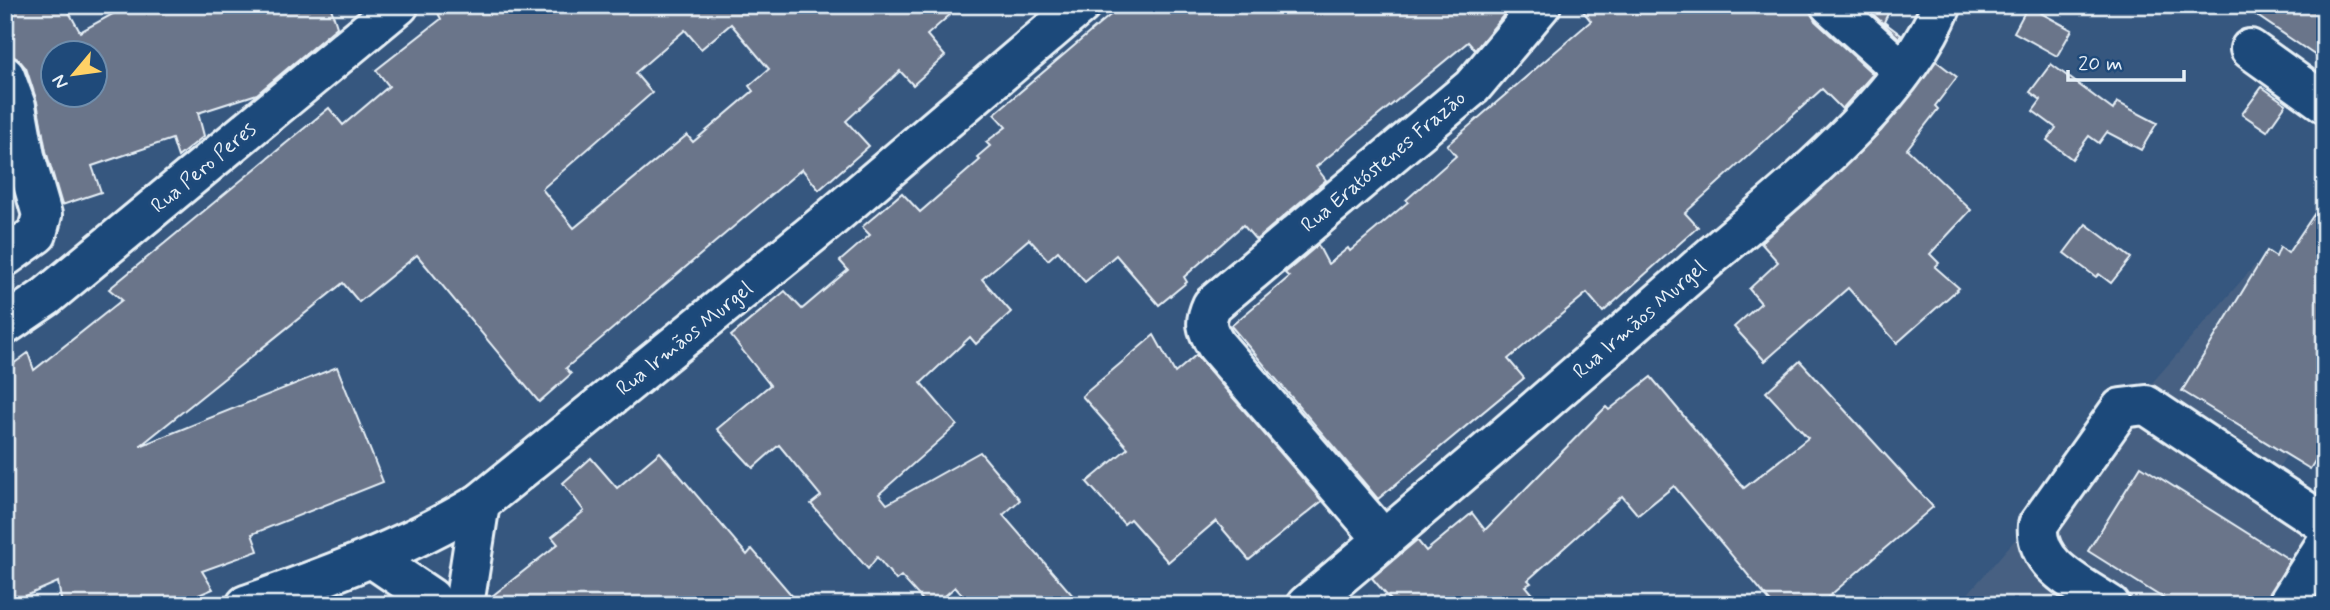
<svg xmlns="http://www.w3.org/2000/svg" width="2330" height="610" font-family="Mynerve,sans-serif">
<style>
.built{fill:#466082}
.building{fill:#6b748a;stroke:#e8f1f8;stroke-width:2;fill-rule:evenodd}
.lines{fill:none;stroke-linecap:round;stroke-linejoin:round}
.minor-casing{stroke:#e8f1f8;stroke-width:44}
.minor{stroke:#1f4a7a;stroke-width:38}
.labels{text-anchor:middle;stroke-width:7;stroke-linejoin:round;paint-order:stroke}
.street-label{font-size:21px;fill:#e8f1f8;stroke:#1f4a7a}
</style>
<rect width="100%" height="100%" fill="#36577f"/>
<filter id="ink" filterUnits="userSpaceOnUse"><feTurbulence type="fractalNoise" baseFrequency=".0143" numOctaves="2"/><feDisplacementMap in="SourceGraphic" scale="14" xChannelSelector="R" yChannelSelector="G"/><feConvolveMatrix kernelMatrix="1 2 1 2 8 2 1 2 1" color-interpolation-filters="sRGB"/></filter>
<g filter="url(#ink)">
<polygon class="built" points="2255,265 2325,317 2325,394 2277,470 2325,505 2325,605 1958,605"/>
<g class="building">
<path d="M5,5H65L80,32L129,5H330L337,27L257,94L198,113L204,136L178,157L172,139L92,166L101,192L62,205L46,151L37,102L26,68L18,59L5,53ZM52,52H94V94H52Z"/>
<path d="M434,5H961L927,35L945,56L913,85L900,71L846,121L869,146L819,190L802,169L566,368L571,374L539,402L417,255L359,302L343,283L140,446L337,367L383,482L252,534L258,551L202,571L213,589L175,605H62L58,582L5,605V370L28,353L34,370L122,300L109,289L329,108L343,125L389,86L376,70L441,19ZM731,24L769,69L749,86L753,91L693,142L687,135L574,228L542,189L652,93L635,73L685,30L701,49Z"/>
<polygon points="1122,5 1512,5 1475,50 1468,42 1316,167 1326,180 1256,240 1243,225 1184,277 1187,282 1159,305 1116,255 1085,282 1058,251 1048,260 1029,239 982,279 1011,312 976,344 970,337 921,383 957,425 879,494 887,504 980,452 1020,500 1003,515 1081,605 971,605 955,587 935,605 927,605 901,576 896,580 877,557 868,569 811,504 821,496 779,445 753,468 717,429 770,385 731,336 785,291 802,309 848,270 840,261 870,235 862,227 902,193 920,212 980,160 977,157 990,146 986,142 1006,127 994,114"/>
<polygon points="1578,5 1809,5 1815,21 1873,74 1842,109 1822,89 1685,213 1698,227 1603,312 1587,293 1508,359 1524,378 1378,499 1231,326 1289,277 1285,273 1318,245 1328,264 1348,248 1350,251 1408,202 1406,200 1456,156 1447,145 1591,21"/>
<polygon points="1863,5 1892,5 1884,22 1901,35 1899,38"/>
<polygon points="2241,5 2325,5 2325,62"/>
<polygon points="2028,6 2072,30 2057,56 2014,32"/>
<polygon points="1936,61 1957,77 1935,106 1938,109 1907,149 1971,210 1930,254 1939,263 1935,267 1959,288 1897,343 1848,288 1765,361 1734,327 1761,303 1749,289 1778,262 1761,243 1881,131"/>
<polygon points="2051,64 2113,110 2117,102 2157,123 2141,150 2107,132 2099,143 2089,136 2072,159 2047,140 2056,128 2033,111 2041,100 2030,92"/>
<polygon points="2262,87 2286,104 2267,131 2242,114"/>
<polygon points="2325,198 2325,445 2310,469 2182,391 2267,251 2276,257 2280,247 2288,253"/>
<polygon points="2086,224 2131,258 2111,283 2099,274 2096,277 2064,253"/>
<polygon points="1154,335 1175,373 1196,355 1322,501 1249,560 1216,521 1168,562 1130,519 1124,524 1087,482 1128,448 1082,396"/>
<polygon points="1800,361 1933,507 1819,605 1773,605 1674,486 1638,515 1622,496 1528,580 1531,583 1526,586 1542,605 1395,605 1372,578 1417,540 1426,551 1472,513 1485,530 1606,407 1609,410 1651,377 1744,488 1808,438 1766,392"/>
<polygon points="660,452 747,555 752,549 800,605 486,605 487,600 558,544 552,537 584,511 563,483 591,458 617,488"/>
<polygon points="2141,466 2290,560 2264,605 2174,605 2088,551"/>
</g>
<g class="lines">
<g class="minor-casing">
<g id="minor">
<polyline points="1830,5 1903,71"/>
<polyline points="2250,49 2325,103"/>
<polyline points="5,76 16,106 25,156 42,215 37,234 5,257"/>
<polyline points="5,325 46,297 399,5"/>
<path d="M1384,540L1216,345C1206,329 1204,322 1212,305L1472,87L1541,5"/>
<polyline points="372,558 431,598 435,605"/>
<path d="M246,605C327,576 406,548 480,503L824,224L1081,5"/>
<polyline points="464,605 480,503"/>
<path d="M1306,605C1436,496 1564,386 1691,274C1772,202 1901,107 1942,5"/>
<path d="M2110,605C2081,585 2034,566 2038,525L2121,408L2146,405L2325,524"/>
<polyline points="2287,605 2325,545"/>
</g>
</g>
<use href="#minor" class="minor"/>
</g>
</g>
<g class="labels">
<g class="street-label">
<text transform="translate(1383 161) rotate(-40)" y="7">Rua Eratóstenes Frazão</text>
<text transform="translate(203 167) rotate(-40)" y="7">Rua Pero Peres</text>
<text transform="translate(1639 319) rotate(-41)" y="7">Rua Irmãos Murgel</text>
<text transform="translate(684 338) rotate(-39)" y="7">Rua Irmãos Murgel</text>
</g>
</g>
<rect width="2330" height="610" fill="none" stroke="#1f4a7a" stroke-width="28"/>
<rect x="14" y="14" width="2302" height="582" fill="none" stroke="#e8f1f8" stroke-width="2.5" filter="url(#ink)"/>
<g transform="translate(74 74) rotate(241)"><circle r="33" fill="#1f4a7a" stroke="#6f8dac" stroke-width="2"/>
<path d="M0-5L12 26L0 18L-12 26Z" fill="#ffd166"/>
<text y="-10" font-size="19" font-weight="bold" text-anchor="middle" fill="#e8f1f8">N</text>
</g>
<path d="M2068 70v10h116v-10" fill="none" stroke="#e8f1f8" stroke-width="3.5"/>
<text x="2078" y="70" font-size="21" fill="#e8f1f8" stroke="#1f4a7a" stroke-width="5" paint-order="stroke">20 m</text>
</svg>
